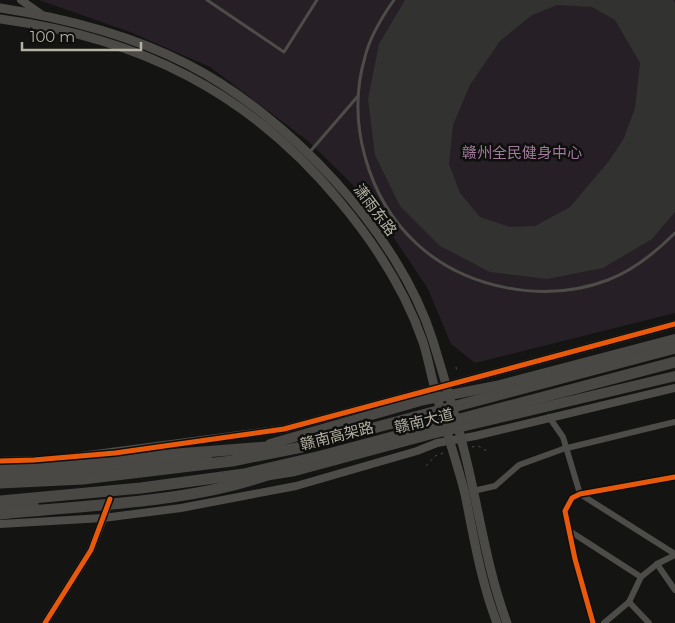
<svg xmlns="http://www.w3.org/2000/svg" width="675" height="623" font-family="Montserrat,'Noto Sans SC',sans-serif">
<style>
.green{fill:#261f25}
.building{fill:#323230;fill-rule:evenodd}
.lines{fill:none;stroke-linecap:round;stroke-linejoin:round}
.path{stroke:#4f4d49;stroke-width:1;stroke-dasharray:2.5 4;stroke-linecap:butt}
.service{stroke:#4d4c48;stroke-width:3}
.minor{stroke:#4d4c48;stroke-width:6}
.tertiary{stroke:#4d4c48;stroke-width:8}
.secondary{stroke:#4b4a46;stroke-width:9}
.primary{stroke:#494845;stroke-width:10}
.trunk-bridge{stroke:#494845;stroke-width:11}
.cycleway-casing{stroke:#0f0f0e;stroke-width:8}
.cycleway{stroke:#e8590c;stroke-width:5}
.labels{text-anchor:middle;stroke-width:5;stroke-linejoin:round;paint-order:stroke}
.park-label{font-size:15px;fill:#a17a9b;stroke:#0f0f0e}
.street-label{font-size:15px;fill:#b5b2a4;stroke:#0f0f0e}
</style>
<rect width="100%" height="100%" fill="#141413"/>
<polygon class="green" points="39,0 675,0 675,313 475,363 451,344 428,289 396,241 352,184 308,141 210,67 130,32"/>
<path class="building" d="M405,0H673L675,3V212L652,239L603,268L547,279L490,272L440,246L400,206L375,155L368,99L379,44ZM557,5L592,7L615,20L640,63L635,108L624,138L609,161L570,207L535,226L510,227L480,217L460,193L449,164L453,125L470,85L500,41L532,15Z"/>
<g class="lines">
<g class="path">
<polyline points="456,367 457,373"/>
<polyline points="472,447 478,446 487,451"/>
<polyline points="426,466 435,456 443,453"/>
</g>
<g class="service">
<polyline points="207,0 284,52 317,0"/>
<path d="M394,0C382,17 370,36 365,57C346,121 367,198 417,244C466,289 545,304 608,280C634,270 656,252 675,233"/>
<polyline points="308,154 358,96"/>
</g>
<g class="minor">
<polyline points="549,417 563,437 580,494 675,554"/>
<polyline points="473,491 495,486 519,465 563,449 675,422"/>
<polyline points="568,530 641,577"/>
<polyline points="657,564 675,590"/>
<polyline points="629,602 649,623"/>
<polyline points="593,623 575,559 565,511 572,498 580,494 675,477"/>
<polyline points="604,623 629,602 641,577 657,564 675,555"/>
</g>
<g class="tertiary">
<polyline points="21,0 41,14"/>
<polyline points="73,457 284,429 675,324"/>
<polyline points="0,461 31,460"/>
<polyline points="0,524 103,518 181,508 296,486 417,451 437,443 475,436 675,388"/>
<polyline points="45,623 91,550 110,501"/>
</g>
<g class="secondary">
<path d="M0,8C65,18 128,34 187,64C287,115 399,232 433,341C444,377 455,414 464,450C479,508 486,567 507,623"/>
<path d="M0,19C140,38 250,92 341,203C376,245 405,290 423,342C429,361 432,381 438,400C446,432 457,462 465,494C474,538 481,582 497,623"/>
</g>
<g class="primary">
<polyline points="270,444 424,400 496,386 675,339"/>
<polyline points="0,475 117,468 207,457"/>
<polyline points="264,476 295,471 432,434 675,376"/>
<polyline points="0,507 34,506"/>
</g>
<g class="trunk-bridge">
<polyline points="0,468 280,446"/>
<polyline points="0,483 83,479 232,461 302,447 675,348"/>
<polyline points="0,501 141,488 244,474 321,456 675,362"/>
<path d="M0,514C85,505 190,503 270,474"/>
</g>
<g class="cycleway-casing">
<g id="cycleway">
<polyline points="0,461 34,460 115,453 284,429 675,324"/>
<polyline points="45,623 91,550 110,499"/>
<polyline points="593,623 575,559 565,511 572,498 580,494 675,477"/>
</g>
</g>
<use href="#cycleway" class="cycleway"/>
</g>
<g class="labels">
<g class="park-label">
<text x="522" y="158">赣州全民健身中心</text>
</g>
<g class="street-label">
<text transform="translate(375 210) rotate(53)" y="5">潇雨东路</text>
<text transform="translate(424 421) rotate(-14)" y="5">赣南大道</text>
<text transform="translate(337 436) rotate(-14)" y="5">赣南高架路</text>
</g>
</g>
<path d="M22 42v8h119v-8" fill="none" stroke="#b5b2a4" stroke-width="2.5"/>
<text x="30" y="42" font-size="15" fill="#b5b2a4" stroke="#0f0f0e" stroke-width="4" paint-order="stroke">100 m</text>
</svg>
